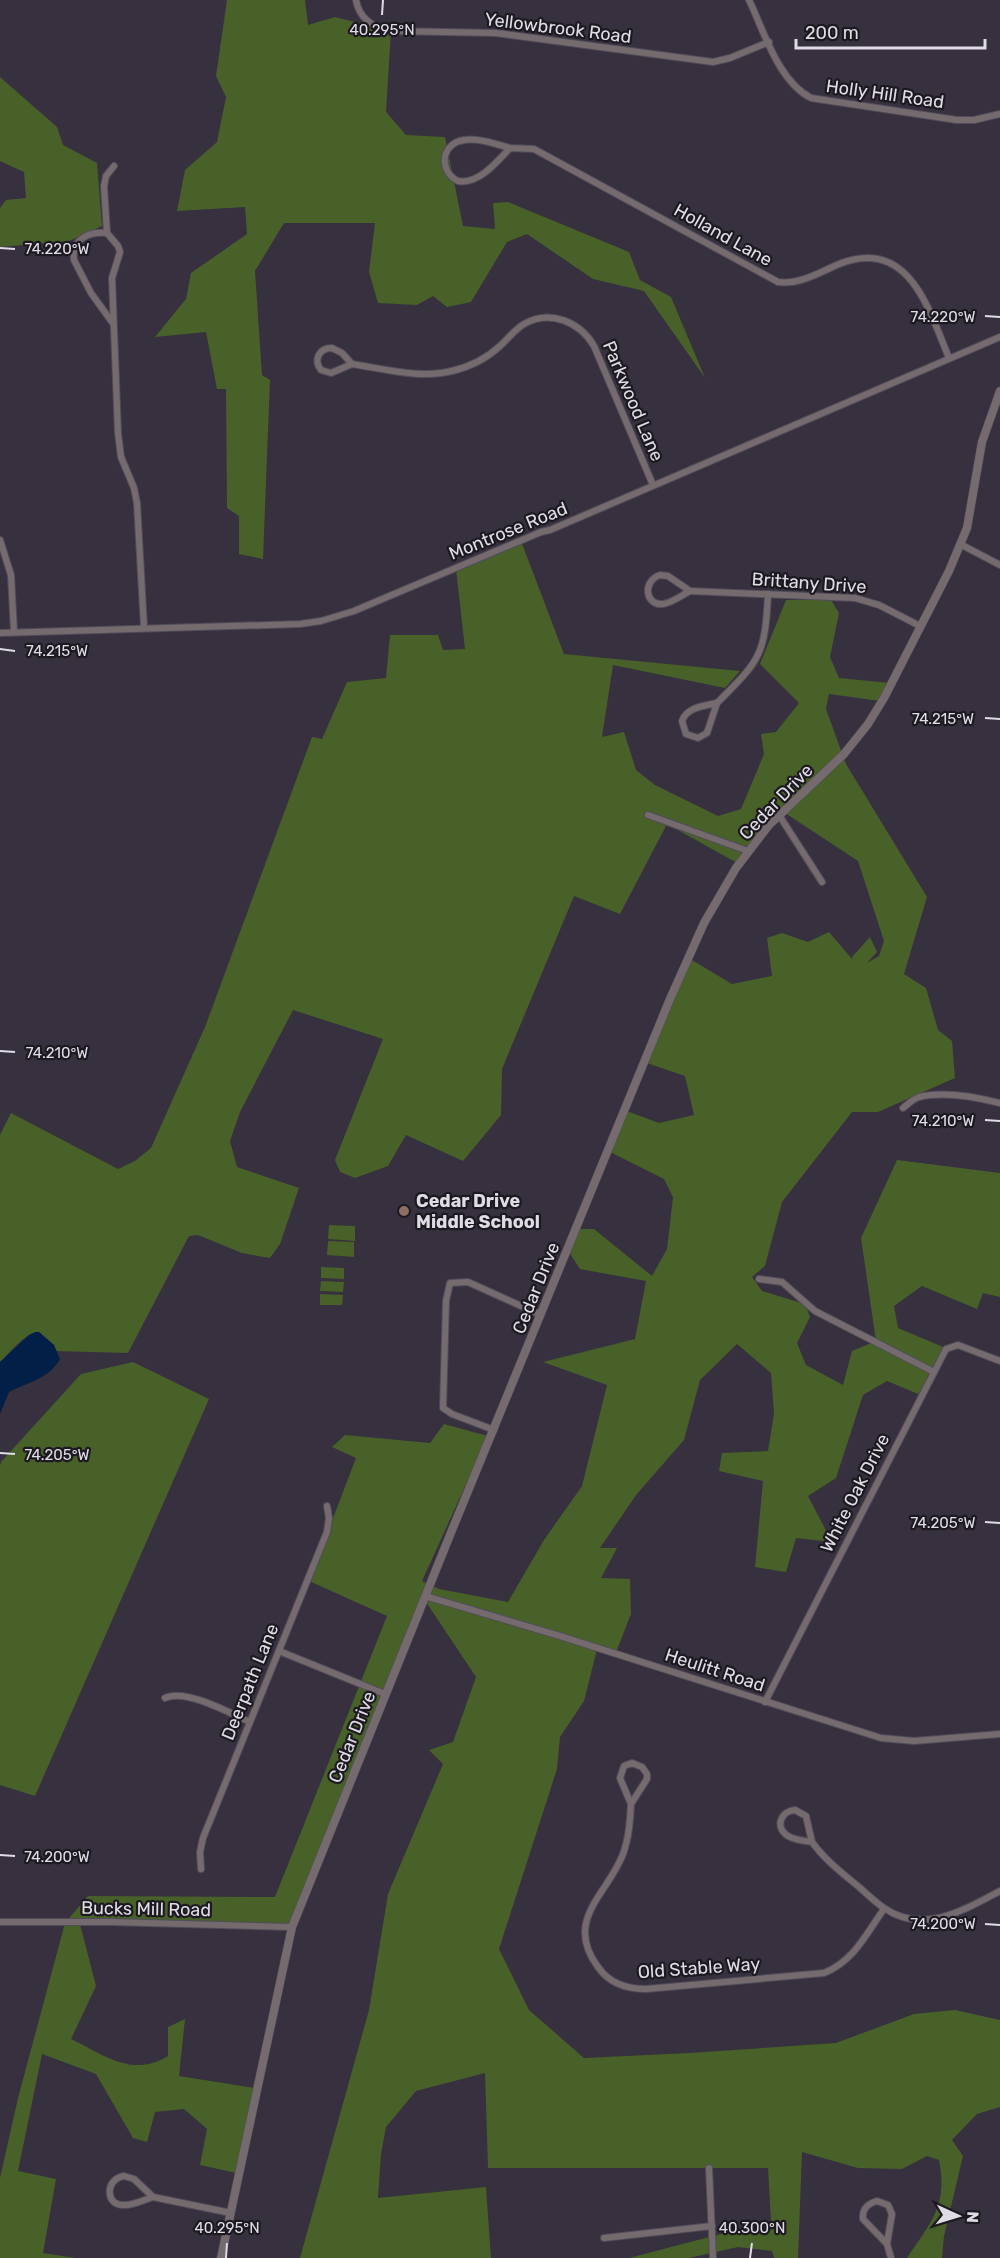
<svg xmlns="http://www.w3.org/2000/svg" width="1000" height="2258" font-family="Rubik,sans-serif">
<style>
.green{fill:#476129}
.water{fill:#021f47}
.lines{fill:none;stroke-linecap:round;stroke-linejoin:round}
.minor-casing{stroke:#524c5a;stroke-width:8}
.tertiary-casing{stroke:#524c5a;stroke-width:9}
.minor{stroke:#756b6e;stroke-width:6}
.tertiary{stroke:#756b6e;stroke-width:8}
.ticks{fill:none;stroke:#e0dce6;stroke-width:2}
.education-dot{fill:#8d6e63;stroke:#1d1920;stroke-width:2}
.labels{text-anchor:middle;stroke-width:4.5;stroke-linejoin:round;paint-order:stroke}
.street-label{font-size:18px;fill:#e0dce6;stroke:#1d1920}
.poi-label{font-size:18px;font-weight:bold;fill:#e0dce6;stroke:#1d1920;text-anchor:start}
.ticks-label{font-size:15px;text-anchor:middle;fill:#e0dce6;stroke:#1d1920;stroke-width:4.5;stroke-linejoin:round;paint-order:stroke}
</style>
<rect width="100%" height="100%" fill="#37303f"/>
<g class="green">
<polygon points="227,0 305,0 308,25 335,17 391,31 386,112 406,135 445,137 463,226 495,229 493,203 508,202 629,252 640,280 671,297 705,378 644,291 593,279 527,234 507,242 471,302 447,307 433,296 417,305 378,303 369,272 375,223 284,223 255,271 262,375 270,380 263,559 239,554 239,516 227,508 226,389 217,389 206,332 155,337 186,299 191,273 247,234 245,207 177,211 185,170 217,142 226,97 216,76"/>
<polygon points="0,77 57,127 63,145 97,163 102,226 69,241 0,247 0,208 6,200 26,198 24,172 0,161"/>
<path d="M521,541L564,654L740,671L725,688L613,665L602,737L624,732L636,770L655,785L718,816L741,809L764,754L761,734L776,732L799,703L760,664L786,600H831L839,613L830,657L839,678L890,683L880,701L829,694L826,709L846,764L927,897L904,974L926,988L938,1030L952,1041L955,1078L878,1112H852L782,1202L765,1266L752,1277L762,1291L805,1304L810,1317L797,1343L806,1365L843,1385L852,1351L876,1341L861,1238L897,1160L1000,1173V1297L983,1293L977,1309L922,1286L894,1306L898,1328L948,1349L923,1396L887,1381L863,1395L836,1478L808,1496L832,1542L796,1538L786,1572L755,1567L763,1481L719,1471L722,1453L768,1451L774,1414L771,1373L737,1344L700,1380L684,1440L636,1495L600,1548H617L601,1578L630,1579L631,1614L615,1655L597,1649L584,1701L560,1737L557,1769L499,1949L529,2010L584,2058L690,2053L836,2043L914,2014L955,2010L1000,2020V2107L977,2114L952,2140L963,2156L944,2236L942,2258H907C931,2222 948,2206 939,2160L927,2156L902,2169L858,2168L802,2152L798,2258H774L772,2251L738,2247L689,2258H629L771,2221L768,2168H488L485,2073L416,2091L386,2127L381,2154L378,2198L486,2187L491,2258H300L369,2010L388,1894L443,1764L429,1750L453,1742L476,1677L426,1602L296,1926L80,1924L96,1986L71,2039C104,2055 132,2078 168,2056V2027L185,2019L179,2076L260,2089L241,2174L200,2165L207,2129L184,2109L155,2112L147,2142L133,2138L96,2074L42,2054L18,2171L56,2179L43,2253L75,2258H0V2178L18,2098L65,1923L88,1896L275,1897L387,1616L309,1581L356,1458L332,1447L345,1435L430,1443L444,1424L488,1436L422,1581L439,1589L508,1602L544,1540L582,1486L607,1385L543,1362L635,1339L646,1281L580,1269L569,1252L578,1229H594L652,1276L667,1249L673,1197L664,1179L608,1151L624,1110L659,1123L694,1115L685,1076L644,1062L690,959L732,984L772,976L767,938L782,933L808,942L829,932L853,960L852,957L870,937L877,952L867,963L879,956L884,941L858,861L782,811L739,864L667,824L620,914L574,896L502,1069L501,1115L463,1161L406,1135L388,1166L355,1178L340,1172L335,1160L383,1039L293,1010L240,1112L230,1141L237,1167L299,1188L280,1244L270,1258L242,1253L198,1235L189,1236L128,1353L56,1351L54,1345L39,1332C24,1333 11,1352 0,1362V1135L11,1113L118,1169L135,1161L151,1148L205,1027L312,737L322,739L347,682L386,678L390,635H438L443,650L465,649L456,569Z"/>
<polygon points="329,1225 355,1226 355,1241 328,1239"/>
<polygon points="328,1241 354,1242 354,1257 327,1255"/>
<polygon points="321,1267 344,1268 344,1279 321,1278"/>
<polygon points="321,1281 344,1282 343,1292 320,1291"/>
<polygon points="320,1294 343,1295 342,1305 320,1305"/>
<polygon points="133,1362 209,1399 35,1796 0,1785 0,1466 1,1462 81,1374"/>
</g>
<path class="water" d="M35,1332H39L54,1345L60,1359C49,1379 28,1382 9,1392L0,1414V1362L29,1335Z"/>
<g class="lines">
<g class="minor-casing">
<g id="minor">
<path d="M356,0C359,18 373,28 391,31L496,33L713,62L730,58L769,42"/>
<path d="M749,0C764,31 778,81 811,98L957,120H974L1000,114"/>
<path d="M510,148C496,144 479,138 464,140C441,143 438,171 458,181C478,185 497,162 510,148L534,149L778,282C800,285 820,272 839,264C909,236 929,310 949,358"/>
<polyline points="114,166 106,176 104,186 107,233 118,246 120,252 112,278 118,433 121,457 134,488 137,503 144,627"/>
<path d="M107,233C89,231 71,239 74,260L91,293L112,322"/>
<path d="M332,348L342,353L352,364L331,373L321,370C313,360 319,348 332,348Z"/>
<path d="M352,364C385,369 419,379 452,371C469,367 487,358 500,346C508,339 514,330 524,324C550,309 580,322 594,346L653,485"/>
<polyline points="0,540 11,575 14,632"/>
<polyline points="960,544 1000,565"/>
<path d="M660,575L668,576L690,591C682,595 672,603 663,604C645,606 642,581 660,575Z"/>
<polyline points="690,591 855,598 879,605 920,626"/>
<polyline points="0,633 300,624 321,621 354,611 541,532 550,530 1000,337"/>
<path d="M717,703C760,660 765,656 768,594"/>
<path d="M717,703L707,733L698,738L686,734L682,721C687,707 704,706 717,703Z"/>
<polyline points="648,815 748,851"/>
<polyline points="779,815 822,882"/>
<path d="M903,1108C908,1104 913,1099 919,1097C943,1091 976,1097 1000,1103"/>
<polyline points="759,1279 782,1282 815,1311 934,1372"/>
<polyline points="494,1430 452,1414 443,1408 446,1301 450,1283 468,1282 541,1315"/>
<polyline points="425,1596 560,1636 881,1738 914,1741 1000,1734"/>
<polyline points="279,1651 385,1694"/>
<path d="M165,1698C185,1688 230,1713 250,1722"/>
<polyline points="765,1702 946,1349 958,1345 1000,1361"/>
<polygon points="632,1763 642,1767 647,1774 647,1779 631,1804 620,1778 624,1766"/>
<path d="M631,1804C630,1821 629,1838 623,1854C608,1894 563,1920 598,1967C609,1983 627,1989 646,1989L824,1973C854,1961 866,1934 884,1909"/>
<path d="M795,1810L806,1816L812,1842C804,1841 795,1840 788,1836C774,1827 781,1811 795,1810Z"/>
<path d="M812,1842C825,1860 842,1873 859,1887C867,1894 875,1902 884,1908C923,1935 964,1910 1000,1891"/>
<polyline points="201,1869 200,1852 203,1838 327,1532 329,1518 327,1506"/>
<polyline points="0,1922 111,1922 292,1927"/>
<polyline points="709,2168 713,2258"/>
<path d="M124,2176L134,2179L153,2197C144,2200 132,2206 123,2205C105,2205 105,2179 124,2176Z"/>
<polyline points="153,2197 231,2213"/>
<path d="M877,2201L888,2205L892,2214L887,2244L863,2219C862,2209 867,2204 877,2201Z"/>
<polyline points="604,2238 712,2226"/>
<polyline points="887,2244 891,2258"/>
</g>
</g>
<g class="tertiary-casing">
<polyline id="tertiary" points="221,2258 292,1927 452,1530 670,999 704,923 736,868 769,825 844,754 868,724 884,698 949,571 967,528 982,442 1000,391"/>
</g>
<use href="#minor" class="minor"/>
<use href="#tertiary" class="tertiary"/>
</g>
<path class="ticks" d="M382,15L383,0M0,248L15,249M985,316L1000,317M0,649L15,651M985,718L1000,719M0,1051L15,1052M985,1120L1000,1121M0,1453L15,1454M985,1522L1000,1523M0,1855L15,1856M985,1924L1000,1925M226,2258L227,2243M750,2258L752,2243"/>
<circle class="education-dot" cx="404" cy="1211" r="6"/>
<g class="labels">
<g class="street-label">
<text transform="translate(558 28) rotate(7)" y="6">Yellowbrook Road</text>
<text transform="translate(885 94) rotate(8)" y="6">Holly Hill Road</text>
<text transform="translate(723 235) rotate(29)" y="6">Holland Lane</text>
<text transform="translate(633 401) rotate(67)" y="6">Parkwood Lane</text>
<text transform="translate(508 531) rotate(-22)" y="6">Montrose Road</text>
<text transform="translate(809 583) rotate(4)" y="6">Brittany Drive</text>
<text transform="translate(776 802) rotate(-46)" y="6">Cedar Drive</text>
<text transform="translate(536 1288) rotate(-68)" y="6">Cedar Drive</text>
<text transform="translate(855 1493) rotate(-63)" y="6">White Oak Drive</text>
<text transform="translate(715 1670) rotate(18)" y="6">Heulitt Road</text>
<text transform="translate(250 1682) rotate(-68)" y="6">Deerpath Lane</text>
<text transform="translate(352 1737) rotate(-68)" y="6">Cedar Drive</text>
<text transform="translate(146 1909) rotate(1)" y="6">Bucks Mill Road</text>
<text transform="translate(699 1968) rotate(-4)" y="6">Old Stable Way</text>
</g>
<g class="poi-label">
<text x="416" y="1207">Cedar Drive<tspan x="416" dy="21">Middle School</tspan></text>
</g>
</g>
<g class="ticks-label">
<text x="382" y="35">40.295°N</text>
<text x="57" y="254">74.220°W</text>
<text x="943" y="322">74.220°W</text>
<text x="57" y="656">74.215°W</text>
<text x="943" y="724">74.215°W</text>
<text x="57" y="1058">74.210°W</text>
<text x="943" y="1126">74.210°W</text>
<text x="57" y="1460">74.205°W</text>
<text x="943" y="1528">74.205°W</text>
<text x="57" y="1862">74.200°W</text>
<text x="943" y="1929">74.200°W</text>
<text x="227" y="2233">40.295°N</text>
<text x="752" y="2233">40.300°N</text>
</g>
<g transform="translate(958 2216) rotate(94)" stroke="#1d1920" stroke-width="4.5" paint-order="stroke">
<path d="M0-4.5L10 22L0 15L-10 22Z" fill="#e0dce6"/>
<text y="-9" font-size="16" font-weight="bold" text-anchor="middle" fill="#e0dce6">N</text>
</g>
<path d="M796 39v9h189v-9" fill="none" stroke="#e0dce6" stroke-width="3"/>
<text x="805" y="39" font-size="18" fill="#e0dce6" stroke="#1d1920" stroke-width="4.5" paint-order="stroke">200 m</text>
</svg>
